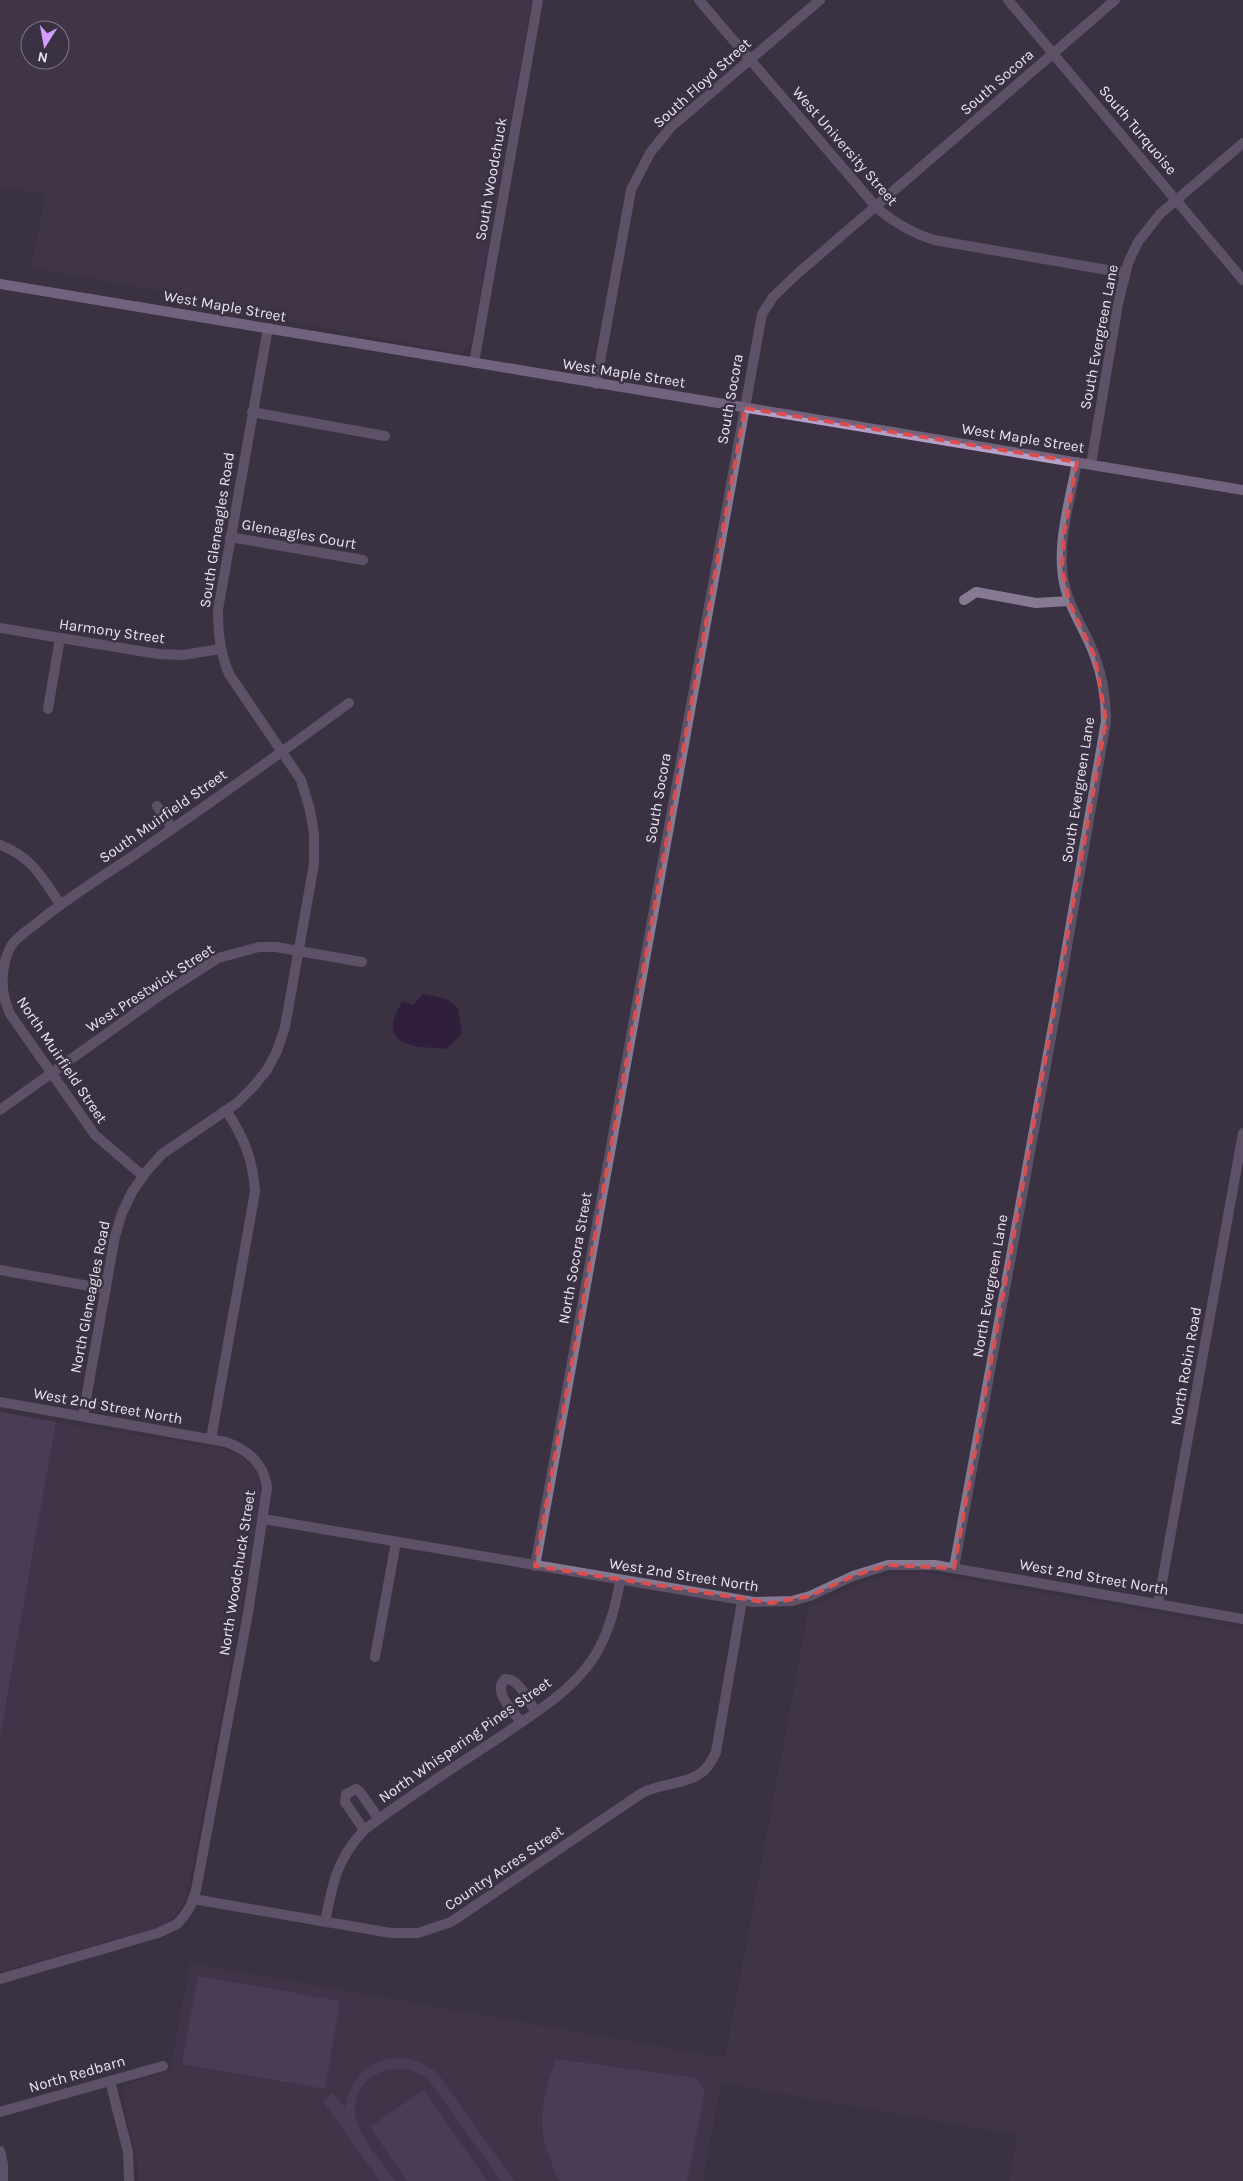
<svg xmlns="http://www.w3.org/2000/svg" width="1243" height="2181" font-family="Karla,sans-serif">
<style>
.built{fill:#453950;fill-rule:evenodd}
.green{fill:#5f4b6f}
.water{fill:#250937}
.lines{fill:none;stroke-linecap:round;stroke-linejoin:round}
.street{stroke:#867992;stroke-width:10}
.secondary{stroke:#b49fc6;stroke-width:10}
.marked{fill:none;stroke:#da4e50;stroke-width:4;stroke-dasharray:10 6;stroke-linejoin:round}
.labels{text-anchor:middle;stroke-width:5;stroke-linejoin:round;paint-order:stroke}
.street-label{font-size:15px;fill:#eae4ef;stroke:#3a3142}
</style>
<rect width="100%" height="100%" fill="#3a3142"/>
<g class="built">
<path d="M0,0H532L471,343L465,350L456,352L218,309L219,301L31,268L46,194L0,187ZM30,30H60V60H30Z"/>
<polygon points="56,1422 225,1449 242,1457 255,1470 260,1486 260,1506 187,1895 180,1910 171,1920 156,1928 0,1972 0,1737"/>
<polygon points="909,1573 929,1573 1243,1628 1243,2181 1009,2181 1017,2135 721,2083 703,2181 138,2181 137,2162 123,2099 123,2090 127,2085 170,2071 190,1963 725,2058 809,1607 858,1585 885,1576"/>
</g>
<g class="green">
<polygon points="0,1412 56,1422 0,1737"/>
<polygon points="198,1976 340,2001 325,2089 182,2064"/>
<path d="M392,2058C411,2057 424,2062 438,2074L514,2181H501L428,2079C397,2054 347,2077 356,2119C361,2139 383,2164 395,2181H380L323,2101L333,2093L345,2108C350,2082 365,2062 392,2058Z"/>
<path d="M556,2059L695,2078L705,2091L687,2181H560C556,2176 554,2170 552,2164C535,2127 543,2095 556,2059Z"/>
<polygon points="424,2090 487,2181 407,2181 370,2127"/>
</g>
<path class="water" d="M423,994L447,999L458,1008L462,1034L446,1049C429,1047 390,1050 393,1023C394,1016 399,1008 402,1001L413,1005Z"/>
<g class="lines">
<g class="street">
<path d="M699,0L878,209C896,224 912,233 934,240L1125,273"/>
<polyline points="1008,0 1243,280"/>
<polyline points="474,363 538,0"/>
<polyline points="596,384 631,190 650,153 671,127 820,0"/>
<polyline points="252,412 385,436"/>
<polyline points="1091,464 1118,304 1128,263 1138,242 1160,214 1243,143"/>
<polyline points="230,537 363,560"/>
<polyline points="964,600 976,592 1036,603 1069,601"/>
<polyline points="0,628 158,654 183,655 220,649"/>
<polyline points="48,709 60,638"/>
<polyline points="157,806 172,828"/>
<path d="M0,845C32,857 42,877 60,904"/>
<polyline points="0,1110 162,994 218,958 259,947 276,947 362,962"/>
<path d="M143,1176L95,1135L10,1014C0,992 0,967 11,946C17,937 28,930 37,923C67,898 100,878 133,856C206,806 278,755 349,703"/>
<polyline points="0,1270 106,1289"/>
<path d="M0,1402L226,1442C248,1450 264,1463 267,1488L248,1613L196,1890L191,1905L184,1916L177,1924L158,1933L0,1979"/>
<path d="M83,1416L115,1236L122,1213L132,1192L146,1172L162,1154L237,1103L253,1087L267,1070L277,1051L285,1027L314,864V834L310,810L301,780L229,674C220,652 218,633 218,610L268,328"/>
<path d="M211,1439L255,1192C253,1159 244,1138 226,1110"/>
<polyline points="263,1519 754,1602 792,1601 810,1596 853,1576 888,1565 935,1565 1243,1619"/>
<polyline points="535,1566 762,314 773,297 797,274 1115,0"/>
<path d="M954,1568L1056,1010L1106,721C1106,700 1103,678 1095,657C1087,633 1071,612 1065,587C1055,547 1070,502 1077,462"/>
<polyline points="1158,1604 1243,1133"/>
<polyline points="375,1657 396,1542"/>
<path d="M521,1722C513,1711 492,1692 505,1679C519,1678 529,1702 536,1712"/>
<polyline points="364,1830 345,1802 346,1794 356,1789 360,1792 379,1819"/>
<path d="M193,1899L391,1933H418L451,1922L642,1793C672,1778 701,1789 716,1752L742,1601"/>
<path d="M325,1922C333,1882 336,1861 364,1830C409,1796 456,1766 503,1735C531,1715 564,1696 586,1668C606,1644 615,1611 620,1581"/>
<polyline points="110,2081 128,2152 129,2181"/>
<polyline points="0,2112 163,2066"/>
<polyline points="0,2151 3,2164 3,2181"/>
</g>
<polyline class="secondary" points="0,284 1243,490"/>
</g>
<path d="M0 0H1243V2181H0ZM745,408L1077,462L1064,533L1062,569L1070,604L1095,657L1106,721L954,1568L888,1565L853,1576L810,1596L771,1603L535,1566Z" fill="#3a3142" fill-opacity=".55" fill-rule="evenodd"/>
<path class="marked" d="M745,408L1077,462L1064,533L1062,569L1070,604L1095,657L1106,721L954,1568L888,1565L853,1576L810,1596L771,1603L535,1566Z"/>
<g class="labels">
<g class="street-label">
<text transform="translate(997 82) rotate(-41)" y="5">South Socora</text>
<text transform="translate(702 83) rotate(-42)" y="5">South Floyd Street</text>
<text transform="translate(1138 130) rotate(50)" y="5">South Turquoise</text>
<text transform="translate(845 146) rotate(49)" y="5">West University Street</text>
<text transform="translate(491 179) rotate(-80)" y="5">South Woodchuck</text>
<text transform="translate(225 306) rotate(10)" y="5">West Maple Street</text>
<text transform="translate(1099 337) rotate(-79)" y="5">South Evergreen Lane</text>
<text transform="translate(624 373) rotate(9)" y="5">West Maple Street</text>
<text transform="translate(730 399) rotate(-80)" y="5">South Socora</text>
<text transform="translate(1023 438) rotate(9)" y="5">West Maple Street</text>
<text transform="translate(217 530) rotate(-81)" y="5">South Gleneagles Road</text>
<text transform="translate(299 534) rotate(10)" y="5">Gleneagles Court</text>
<text transform="translate(112 631) rotate(8)" y="5">Harmony Street</text>
<text transform="translate(1078 790) rotate(-81)" y="5">South Evergreen Lane</text>
<text transform="translate(658 798) rotate(-80)" y="5">South Socora</text>
<text transform="translate(163 816) rotate(-35)" y="5">South Muirfield Street</text>
<text transform="translate(150 988) rotate(-33)" y="5">West Prestwick Street</text>
<text transform="translate(62 1060) rotate(56)" y="5">North Muirfield Street</text>
<text transform="translate(575 1258) rotate(-80)" y="5">North Socora Street</text>
<text transform="translate(990 1286) rotate(-80)" y="5">North Evergreen Lane</text>
<text transform="translate(90 1297) rotate(-79)" y="5">North Gleneagles Road</text>
<text transform="translate(1186 1366) rotate(-80)" y="5">North Robin Road</text>
<text transform="translate(108 1406) rotate(10)" y="5">West 2nd Street North</text>
<text transform="translate(237 1573) rotate(-81)" y="5">North Woodchuck Street</text>
<text transform="translate(684 1575) rotate(9)" y="5">West 2nd Street North</text>
<text transform="translate(1094 1577) rotate(10)" y="5">West 2nd Street North</text>
<text transform="translate(465 1740) rotate(-35)" y="5">North Whispering Pines Street</text>
<text transform="translate(504 1868) rotate(-34)" y="5">Country Acres Street</text>
<text transform="translate(77 2074) rotate(-16)" y="5">North Redbarn</text>
</g>
</g>
<g transform="translate(45 45) rotate(191)"><circle r="24" fill="#3a3142" stroke="#807987"/>
<path d="M0-4L9 19L0 12L-9 19Z" fill="#d29dfd"/>
<text y="-8" font-size="14" font-weight="bold" text-anchor="middle" fill="#eae4ef">N</text>
</g>
</svg>
